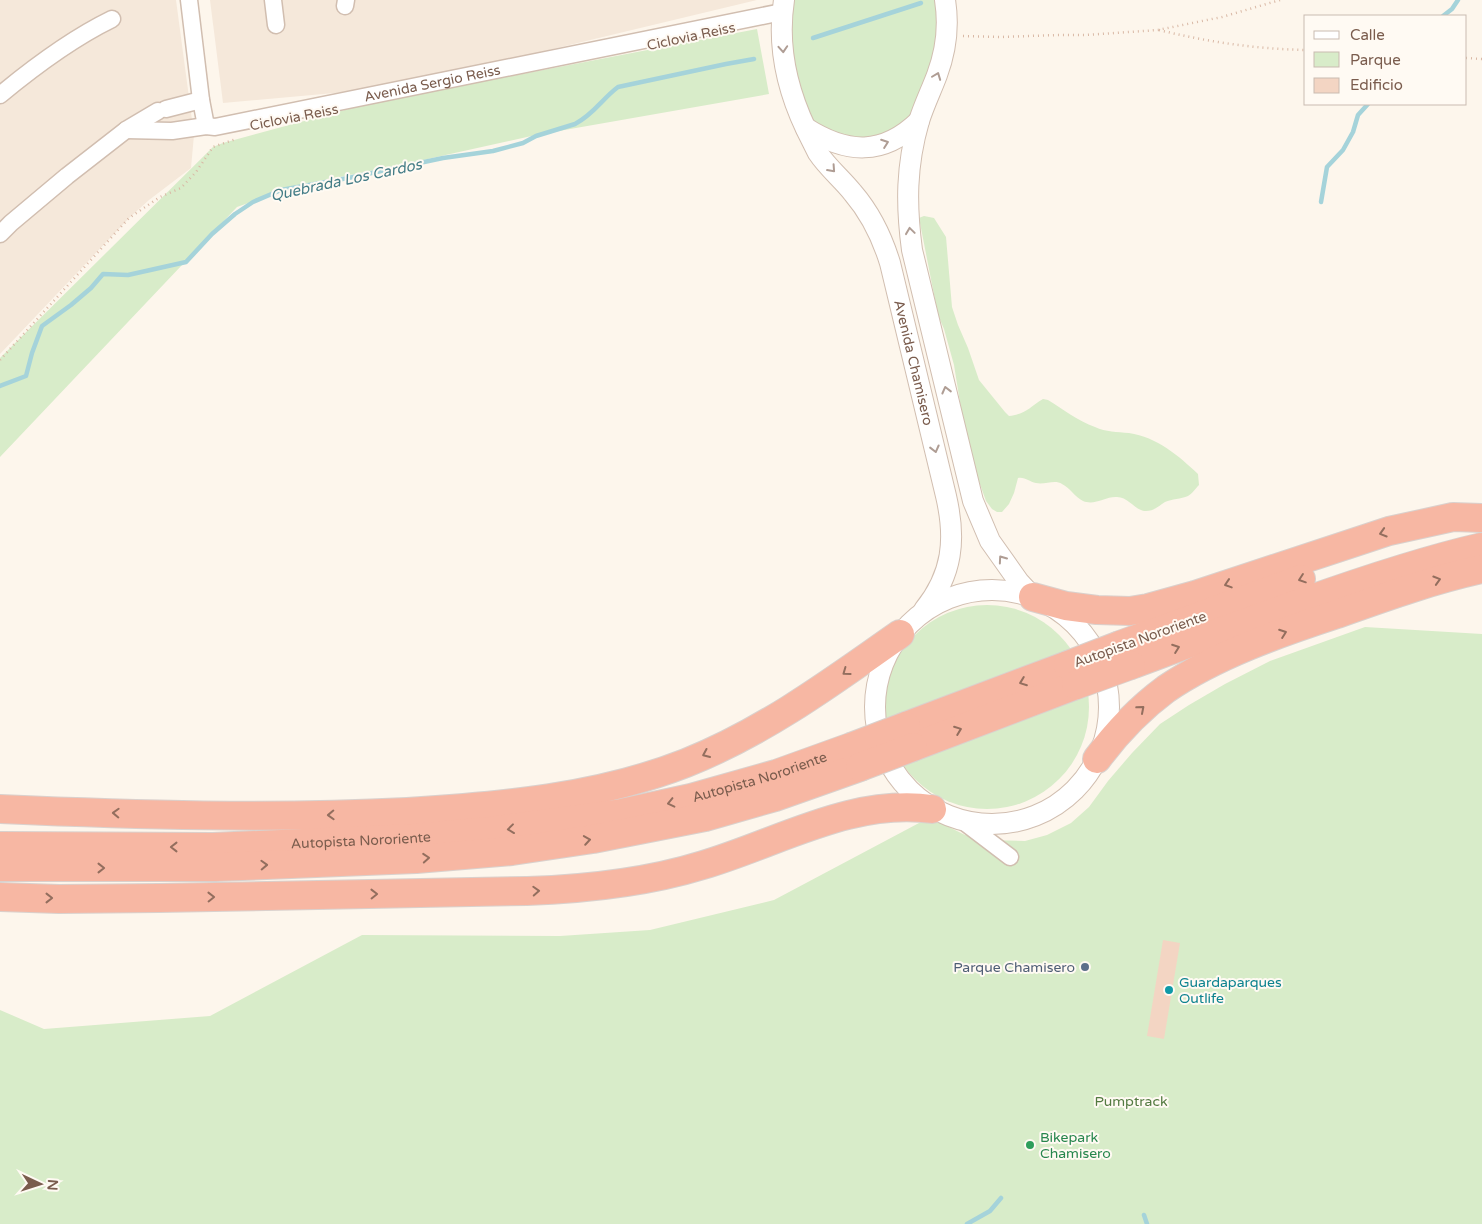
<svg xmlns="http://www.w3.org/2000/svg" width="1482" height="1224" font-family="'Varela Round',sans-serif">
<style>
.residential{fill:#f5e8da}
.green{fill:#d8ecc9}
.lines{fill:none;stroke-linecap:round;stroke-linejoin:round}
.stream{stroke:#a5d3da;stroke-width:4.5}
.building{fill:#f3d5c3}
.minor-casing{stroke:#d1beb0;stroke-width:19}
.tertiary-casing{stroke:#d1beb0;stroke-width:22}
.motorway-casing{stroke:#dad1cd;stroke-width:30}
.path{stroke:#d9b8a5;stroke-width:2.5;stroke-dasharray:1 4;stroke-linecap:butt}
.minor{stroke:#fff;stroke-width:16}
.tertiary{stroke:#fff;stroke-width:20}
.motorway{stroke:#f7b7a3;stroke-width:28}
.motorway-bridge-casing{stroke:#dad1cd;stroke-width:30;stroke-linecap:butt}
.motorway-bridge{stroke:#f7b7a3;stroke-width:28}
.oneway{stroke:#af9d94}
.oneway2{stroke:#936e5e}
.service-dot{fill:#5c6f8a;stroke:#fffaf3;stroke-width:2}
.culture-dot{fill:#0f9aa8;stroke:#fffaf3;stroke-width:2}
.leisure-dot{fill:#2e9e5b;stroke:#fffaf3;stroke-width:2}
.labels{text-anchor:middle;stroke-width:4;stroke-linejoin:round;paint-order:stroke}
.street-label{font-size:14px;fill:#7a5c4d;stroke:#fffaf3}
.service-label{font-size:14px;fill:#4e5e75;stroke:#fffaf3;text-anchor:end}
.culture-label{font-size:14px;fill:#0d838f;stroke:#fffaf3;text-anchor:start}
.park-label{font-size:14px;fill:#537a41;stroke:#fffaf3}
.leisure-label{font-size:14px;fill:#27864d;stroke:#fffaf3;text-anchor:start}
.water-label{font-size:15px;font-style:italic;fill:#437c86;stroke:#fffaf3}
</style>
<rect width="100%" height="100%" fill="#fdf6ec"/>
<g class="residential">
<polygon points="0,0 176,0 194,135 191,168 149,200 129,218 0,354"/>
<polygon points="210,0 757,0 390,88 223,103"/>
</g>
<g class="green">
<polygon points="792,0 936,0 938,8 935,55 913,117 896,132 849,141 811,120 794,75 790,8"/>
<polygon points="757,29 769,94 536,135 414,162 300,185 237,207 0,457 0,358 213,147 223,143 371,103"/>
<path d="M924,216L934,218L946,237L952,307L958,325L968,348L979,380L1005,412L1009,416C1027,414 1029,407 1043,399L1048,400C1063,409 1078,421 1095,427C1106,432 1117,432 1129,433C1157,437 1179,456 1198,474L1199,485C1195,489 1192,494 1188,496C1181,499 1172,499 1165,502C1159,506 1153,512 1144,511C1134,509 1128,497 1117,497C1106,496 1095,506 1083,501C1075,497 1070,488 1062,484C1055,479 1045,485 1036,483C1029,482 1026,477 1018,478L1014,493L1009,504L1002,512H997L992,509L986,501L976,473L963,421L954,365L944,329L938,315L919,218Z"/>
<circle cx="987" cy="707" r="102"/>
<polygon points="1365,627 1482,634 1482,1224 0,1224 0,1010 44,1029 210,1016 362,935 560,936 650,930 774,900 919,823 941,823 965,835 986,840 1025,841 1047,835 1071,823 1089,807 1108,781 1132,753 1160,724 1189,705 1225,684 1270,661"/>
</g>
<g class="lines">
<g class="stream">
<polyline points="1443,16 1452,9 1458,0"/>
<polyline points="813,38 921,3"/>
<polyline points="1321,202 1327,167 1343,150 1353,132 1358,115 1368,104"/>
<path d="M0,386L26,376L32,353L42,326L71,305L91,288L103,274L128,275L186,262L212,234L235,214L253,202L281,190L348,178L443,158L493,151L523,143L536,136L575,124C594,114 602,99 618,87L726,64L754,59"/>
<polyline points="1144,1215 1147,1224"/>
<polyline points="967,1224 990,1211 1001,1198"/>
</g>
</g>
<polygon class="building" points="1163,940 1180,943 1164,1039 1147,1036"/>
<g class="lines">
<g class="minor-casing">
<g id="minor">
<polyline points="189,0 201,100 206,126"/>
<polyline points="273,0 276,25"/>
<polyline points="345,6 346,0"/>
<path d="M0,95C35,66 71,39 112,19"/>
<polyline points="166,109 201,100"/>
<path id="s1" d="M126,130L172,131L206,126L215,127L782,12"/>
<polyline points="0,234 11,223 67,176 126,130 158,111"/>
<polyline points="964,822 1010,857"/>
</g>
</g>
<g class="tertiary-casing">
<g id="tertiary">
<path id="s2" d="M784,0C777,45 787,89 806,129C810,137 814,145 818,153C828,168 842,179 853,193C871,214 882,237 890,263L946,496C956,539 953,574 924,610"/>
<path d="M945,0C949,25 946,51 937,75C931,91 924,105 919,121C906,166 906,205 912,250L973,501L990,541L1019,582L1033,597"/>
<path d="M806,128C847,154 883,156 919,121"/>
<circle cx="992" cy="707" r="117"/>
</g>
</g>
<g class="motorway-casing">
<g id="motorway">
<polyline points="1033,597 1066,606 1097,610 1130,611 1148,608 1195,595 1389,531 1453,517 1482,518"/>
<polyline points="1120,645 1301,579"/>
<path d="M1131,665C1188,644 1245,622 1303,602C1362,581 1421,561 1482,547"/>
<polyline points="906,726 1068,665"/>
<polyline points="913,747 1076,685"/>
<path d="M1097,759C1117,732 1139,709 1166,689C1216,655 1279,633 1337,614C1385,597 1432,580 1482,569"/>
<path d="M0,809C136,815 272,819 407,812C501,806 597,798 686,763C764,732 832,682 900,634"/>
<path id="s3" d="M0,846L213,847L413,838L489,831L622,813L691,798L776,774L851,747"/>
<polyline points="0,867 215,867 416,859 512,851 593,839 705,817 775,797 860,767"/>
<path d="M0,897L59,899L159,898L527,891C586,889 645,883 703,865C778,843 851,798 932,809"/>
</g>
</g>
<g class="path">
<path d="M1159,30C1208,42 1256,49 1306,50"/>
<polyline points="963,36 1000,37 1058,35 1086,35 1158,30 1222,17 1280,0"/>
<polyline points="1466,58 1482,59"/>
<polyline points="0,360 129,218 160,197 181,188 196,172 213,147 236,139"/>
</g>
<use href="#minor" class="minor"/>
<use href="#tertiary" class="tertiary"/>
<use href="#motorway" class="motorway"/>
<g class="motorway-bridge-casing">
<g id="motorway-bridge">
<polyline points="1068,665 1120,645"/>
<polyline points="1076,685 1131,665"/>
<polyline points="851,747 906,726"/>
<polyline points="860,767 913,747"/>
</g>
</g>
<use href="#motorway-bridge" class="motorway-bridge"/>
</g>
<defs><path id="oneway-chevron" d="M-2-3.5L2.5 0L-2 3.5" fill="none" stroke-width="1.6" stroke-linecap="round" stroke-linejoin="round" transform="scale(1.25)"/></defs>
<g class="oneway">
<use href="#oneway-chevron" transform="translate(783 49) rotate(86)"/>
<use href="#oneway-chevron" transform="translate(937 76) rotate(-69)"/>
<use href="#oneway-chevron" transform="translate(885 143) rotate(-20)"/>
<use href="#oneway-chevron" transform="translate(832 169) rotate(48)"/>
<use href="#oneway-chevron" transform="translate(910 231) rotate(-98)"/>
<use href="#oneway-chevron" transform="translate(946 390) rotate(-104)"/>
<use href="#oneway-chevron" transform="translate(935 449) rotate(76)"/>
<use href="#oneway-chevron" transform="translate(1002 559) rotate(-125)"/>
</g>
<g class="oneway2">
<use href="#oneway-chevron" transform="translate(1383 533) rotate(163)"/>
<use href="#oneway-chevron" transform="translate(1302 579) rotate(161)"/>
<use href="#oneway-chevron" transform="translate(1437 580) rotate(-17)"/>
<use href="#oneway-chevron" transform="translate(1228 584) rotate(162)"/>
<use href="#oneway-chevron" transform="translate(1283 633) rotate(-20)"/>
<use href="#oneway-chevron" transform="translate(1176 648) rotate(-20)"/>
<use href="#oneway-chevron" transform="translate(846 672) rotate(144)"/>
<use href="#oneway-chevron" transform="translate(1023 682) rotate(159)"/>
<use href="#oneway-chevron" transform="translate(1141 709) rotate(-41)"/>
<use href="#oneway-chevron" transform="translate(958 730) rotate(-21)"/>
<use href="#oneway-chevron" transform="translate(706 754) rotate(156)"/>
<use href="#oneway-chevron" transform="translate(671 803) rotate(167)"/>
<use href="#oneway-chevron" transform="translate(116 813) rotate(-178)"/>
<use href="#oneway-chevron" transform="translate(331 815) rotate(178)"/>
<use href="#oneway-chevron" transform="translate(511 829) rotate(173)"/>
<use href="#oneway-chevron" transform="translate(587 840) rotate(-9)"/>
<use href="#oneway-chevron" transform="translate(174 847) rotate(180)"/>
<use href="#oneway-chevron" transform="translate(426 858) rotate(-4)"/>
<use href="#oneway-chevron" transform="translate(264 865) rotate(-2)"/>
<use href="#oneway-chevron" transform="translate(101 868)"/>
<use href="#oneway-chevron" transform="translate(536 891) rotate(-3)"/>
<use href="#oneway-chevron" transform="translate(374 894) rotate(-1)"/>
<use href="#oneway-chevron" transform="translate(211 897) rotate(-1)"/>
<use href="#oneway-chevron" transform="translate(49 898)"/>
</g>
<circle class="service-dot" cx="1085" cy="967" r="5"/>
<circle class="culture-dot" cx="1169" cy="990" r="5"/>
<circle class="leisure-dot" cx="1030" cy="1145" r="5"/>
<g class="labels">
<g class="street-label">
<text transform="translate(691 36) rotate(-12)" y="5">Ciclovia Reiss</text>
<text dy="5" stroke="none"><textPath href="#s1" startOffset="311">Avenida Sergio Reiss</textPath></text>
<text transform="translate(294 117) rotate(-11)" y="5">Ciclovia Reiss</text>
<text dy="5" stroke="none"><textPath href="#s2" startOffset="395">Avenida Chamisero</textPath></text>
<text transform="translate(1140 639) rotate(-20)" y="5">Autopista Nororiente</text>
<text dy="5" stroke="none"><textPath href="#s3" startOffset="766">Autopista Nororiente</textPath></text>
<text dy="5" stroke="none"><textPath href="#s3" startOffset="361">Autopista Nororiente</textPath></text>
</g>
<g class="service-label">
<text x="1075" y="972">Parque Chamisero</text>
</g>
<g class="culture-label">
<text x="1179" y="987">Guardaparques<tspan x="1179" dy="16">Outlife</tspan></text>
</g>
<g class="park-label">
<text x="1131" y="1106">Pumptrack</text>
</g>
<g class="leisure-label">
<text x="1040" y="1142">Bikepark<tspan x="1040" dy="16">Chamisero</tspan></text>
</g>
<g class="water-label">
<text transform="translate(346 180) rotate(-12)" y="5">Quebrada Los Cardos</text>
</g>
</g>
<rect x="1304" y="15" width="162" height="90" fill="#fffaf3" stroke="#cabbb1"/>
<rect x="1314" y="31" width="25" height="8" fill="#ffffff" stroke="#cabbb1"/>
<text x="1350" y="40" font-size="15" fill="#7a5c4d">Calle</text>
<rect x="1314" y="52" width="25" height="15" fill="#d8ecc9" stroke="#cabbb1"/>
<text x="1350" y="65" font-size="15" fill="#7a5c4d">Parque</text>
<rect x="1314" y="78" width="25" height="15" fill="#f3d5c3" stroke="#cabbb1"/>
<text x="1350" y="90" font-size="15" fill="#7a5c4d">Edificio</text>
<g transform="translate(40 1184) rotate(94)" stroke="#fffaf3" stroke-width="4" paint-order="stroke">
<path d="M0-4L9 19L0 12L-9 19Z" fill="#7a5c4d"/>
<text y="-8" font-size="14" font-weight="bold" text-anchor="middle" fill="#7a5c4d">N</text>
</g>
</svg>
